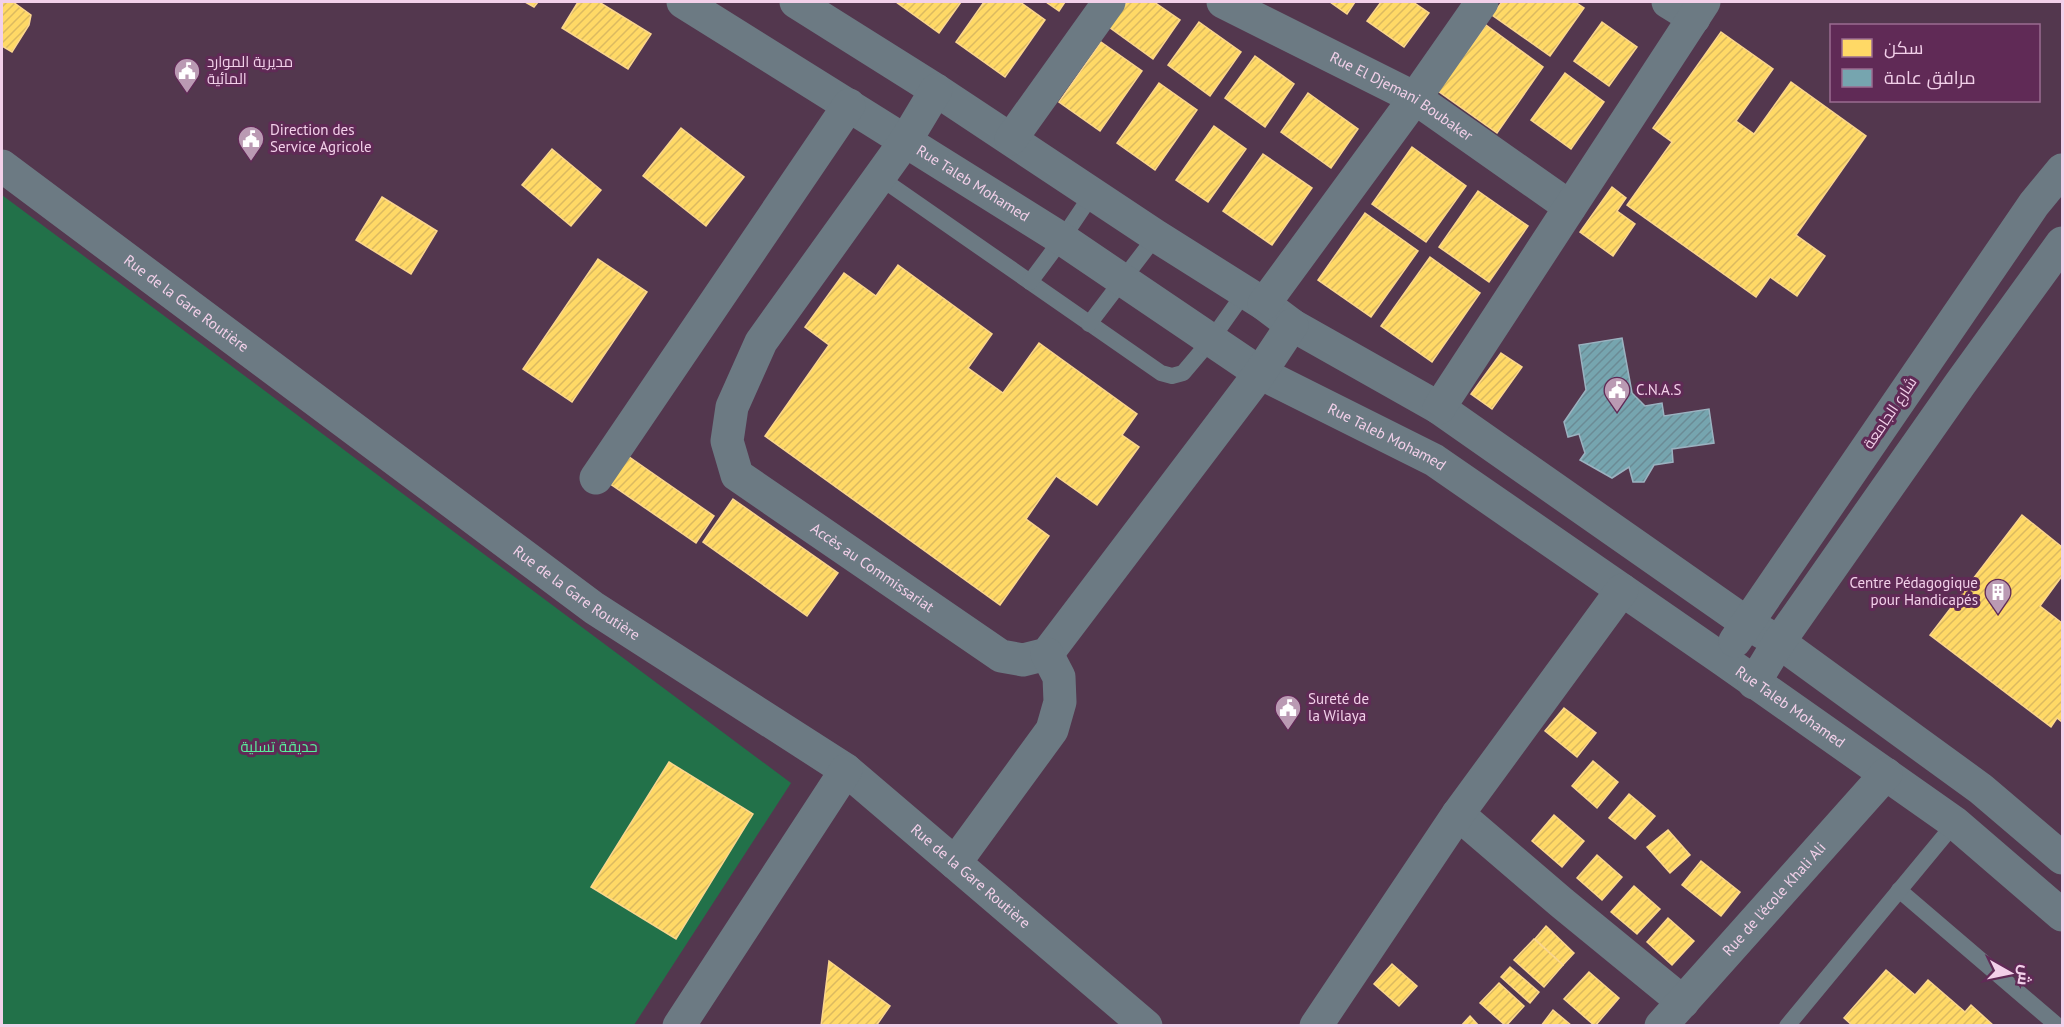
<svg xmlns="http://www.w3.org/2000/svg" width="2064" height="1027" font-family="'PT Sans',Cairo,sans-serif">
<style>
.garden{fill:#227149}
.homes{fill:url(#homes-hatch);stroke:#fbd68d;stroke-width:1.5}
.public{fill:url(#public-hatch);stroke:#9bb2c0;stroke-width:1.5}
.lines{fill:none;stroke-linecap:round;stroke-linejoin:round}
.lane{stroke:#6c7a83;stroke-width:16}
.street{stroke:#6c7a83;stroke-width:33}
.labels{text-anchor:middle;stroke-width:6;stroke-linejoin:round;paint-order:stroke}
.poi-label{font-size:15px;fill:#f2d0e9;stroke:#602a56;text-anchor:start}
.street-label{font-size:15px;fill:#f2d0e9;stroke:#602a56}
.park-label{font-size:15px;fill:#57f09b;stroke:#602a56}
</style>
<defs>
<pattern id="homes-hatch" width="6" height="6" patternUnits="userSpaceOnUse" patternTransform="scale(1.5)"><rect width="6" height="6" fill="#ffd966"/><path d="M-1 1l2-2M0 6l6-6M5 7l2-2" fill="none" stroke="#dbba60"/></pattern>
<pattern id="public-hatch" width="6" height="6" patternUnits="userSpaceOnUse" patternTransform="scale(1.5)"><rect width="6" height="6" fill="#76a5af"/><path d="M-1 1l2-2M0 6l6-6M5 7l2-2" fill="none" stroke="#6b8b95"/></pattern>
</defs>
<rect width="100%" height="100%" fill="#53374e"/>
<polygon class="garden" points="2,195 791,783 634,1025 2,1025"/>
<g class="homes">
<polygon points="2,2 13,2 31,15 29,25 12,52 2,46"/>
<polygon points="525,2 538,2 534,7"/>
<polygon points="578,2 599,2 651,34 628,69 562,28"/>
<polygon points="896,2 961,2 939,33"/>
<polygon points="984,2 1020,2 1045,20 1005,77 956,42"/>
<polygon points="1046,2 1065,2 1059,11"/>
<polygon points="1127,2 1154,2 1180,20 1153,59 1109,27"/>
<polygon points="1330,2 1355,2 1347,14"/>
<polygon points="1381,2 1413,2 1429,13 1404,47 1367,21"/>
<polygon points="1502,2 1575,2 1584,8 1550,56 1492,15"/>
<polygon points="1199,22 1241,52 1210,96 1168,65"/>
<polygon points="1602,22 1637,47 1609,86 1574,61"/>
<polygon points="1486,25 1543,67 1497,133 1438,91"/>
<polygon points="1721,32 1773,69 1736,121 1754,134 1791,82 1866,136 1796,235 1825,256 1797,296 1770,277 1756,297 1627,205 1672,142 1653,128"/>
<polygon points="1101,42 1142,71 1100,131 1059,102"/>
<polygon points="1255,56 1294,84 1265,127 1225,98"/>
<polygon points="1565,73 1604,102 1571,149 1531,120"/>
<polygon points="1159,83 1197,110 1155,170 1117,143"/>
<polygon points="1308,93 1358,129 1331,168 1281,132"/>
<polygon points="1214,126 1246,149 1208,202 1176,180"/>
<polygon points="681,128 744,177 706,226 643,176"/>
<polygon points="1412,147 1466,186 1426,242 1372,204"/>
<polygon points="552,149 601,190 571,226 522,185"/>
<polygon points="1263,154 1312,188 1272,245 1223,211"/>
<polygon points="1612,187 1626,198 1617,211 1635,224 1613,256 1580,232"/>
<polygon points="1478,191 1528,226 1489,282 1439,247"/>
<polygon points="382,197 437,231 411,274 356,240"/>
<polygon points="1365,213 1418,251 1371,317 1318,280"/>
<polygon points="1430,257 1480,293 1432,362 1381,326"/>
<polygon points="598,259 647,292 572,402 523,369"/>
<polygon points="898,265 992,334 968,368 1003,393 1039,343 1137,414 1122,435 1139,447 1097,505 1056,476 1026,519 1049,536 1000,605 765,436 829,345 805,327 844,273 876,296"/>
<polygon points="1501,353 1522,367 1492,409 1471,394"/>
<polygon points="625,454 714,516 696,543 606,481"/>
<polygon points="733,499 838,573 807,616 703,542"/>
<polygon points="2022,515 2062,547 2062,576 2040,606 2062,623 2062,722 2057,718 2051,727 1930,635"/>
<polygon points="1564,708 1596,733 1577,757 1545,731"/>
<polygon points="1593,761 1618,782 1597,808 1572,786"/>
<polygon points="669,762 753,814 676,939 591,887"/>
<polygon points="1629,794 1655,816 1635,839 1609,818"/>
<polygon points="1554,815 1584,841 1562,867 1532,841"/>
<polygon points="1668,830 1690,855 1670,873 1647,847"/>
<polygon points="1597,855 1622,877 1602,900 1577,878"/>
<polygon points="1701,861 1740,892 1721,916 1682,885"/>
<polygon points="1634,886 1660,909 1637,934 1611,912"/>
<polygon points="1668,918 1694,941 1672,965 1647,942"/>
<polygon points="1546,926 1574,953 1563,965 1535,939"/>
<polygon points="1534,939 1563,965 1544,987 1514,960"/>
<polygon points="829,961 890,1006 876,1026 821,1026"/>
<polygon points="1392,964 1417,986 1399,1006 1374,984"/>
<polygon points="1510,967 1539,992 1530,1003 1501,977"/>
<polygon points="1886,970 1915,995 1928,980 1965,1012 1971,1005 1994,1026 1853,1026 1844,1018"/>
<polygon points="1589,972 1619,998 1595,1026 1564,999"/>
<polygon points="1499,983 1524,1006 1506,1026 1480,1003"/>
<polygon points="1553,1010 1572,1026 1541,1026"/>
<polygon points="1470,1016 1479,1026 1461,1026"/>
</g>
<polygon class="public" points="1622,338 1632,393 1645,406 1662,403 1664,416 1709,409 1714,443 1672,449 1673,462 1654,465 1644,482 1633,482 1629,467 1612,478 1580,460 1585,453 1579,434 1568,437 1564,422 1586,390 1579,345"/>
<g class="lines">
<g class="lane">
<polyline points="879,177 1161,373 1172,376 1183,373 1211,340 1245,292"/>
<polyline points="1030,282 1062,239 1093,193"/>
<polyline points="1089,324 1156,236"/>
<polyline points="1899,890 2058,1026"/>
<polyline points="1787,1026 1955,823"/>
</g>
<g class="street">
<path id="s1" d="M683,2L1062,239L1260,373L1434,460L1722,659L1955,823L2062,915"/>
<polyline points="796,2 936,90 1156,236 1264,304 1292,325 1439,408 1748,624 1779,642 1981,789 2062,858"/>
<path id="s2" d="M1223,2L1415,98L1570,207"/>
<polyline points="1668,2 1694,18"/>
<path id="s3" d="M936,90L906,140L761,342L732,407L727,441L737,475L1001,656L1023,660L1047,654L1260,373L1292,325"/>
<polyline points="1011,139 1109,2"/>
<path id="s4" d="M2,166L594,608L846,770L1146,1026"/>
<polyline points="1264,304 1415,98 1482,2"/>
<polyline points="1439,408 1704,2"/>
<polyline points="596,478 849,105"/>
<polyline points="1735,641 2034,204 2062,170"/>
<polyline points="1754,683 1779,642 1960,384 2062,243"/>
<polyline points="1458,814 1562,903 1683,1002"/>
<polyline points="955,863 1052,730 1060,702 1059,677 1047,654"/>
<polyline points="679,1026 846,770"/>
<polyline points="1316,1026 1458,814 1622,590"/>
<path id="s5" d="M1661,1026L1886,774"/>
</g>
</g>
<defs>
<g id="civic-pin" transform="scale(1.35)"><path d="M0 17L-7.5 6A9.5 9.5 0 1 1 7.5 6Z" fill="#ba9ab3" stroke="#602a56"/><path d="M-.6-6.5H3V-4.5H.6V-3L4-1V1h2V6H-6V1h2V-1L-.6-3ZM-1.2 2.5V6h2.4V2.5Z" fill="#fff"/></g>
<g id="building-pin" transform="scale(1.35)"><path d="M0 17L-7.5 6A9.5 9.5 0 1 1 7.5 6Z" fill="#ba9ab3" stroke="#602a56"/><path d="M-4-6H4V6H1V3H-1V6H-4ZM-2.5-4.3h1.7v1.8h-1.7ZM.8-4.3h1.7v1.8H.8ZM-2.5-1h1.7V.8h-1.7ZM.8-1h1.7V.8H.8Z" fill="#fff"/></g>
</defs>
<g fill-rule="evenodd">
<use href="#civic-pin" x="187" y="71"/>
<use href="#civic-pin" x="251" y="139"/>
<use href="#civic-pin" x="1617" y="390"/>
<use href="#building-pin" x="1998" y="592"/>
<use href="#civic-pin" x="1288" y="708"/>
</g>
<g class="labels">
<g class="poi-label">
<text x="207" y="67">مديرية الموارد<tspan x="207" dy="17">المائية</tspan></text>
<text x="270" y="135">Direction des<tspan x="270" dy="17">Service Agricole</tspan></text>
<text x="1636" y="395">C.N.A.S</text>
<text x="1978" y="588" text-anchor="end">Centre Pédagogique<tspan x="1978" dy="17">pour Handicapés</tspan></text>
<text x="1308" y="704">Sureté de<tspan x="1308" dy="17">la Wilaya</tspan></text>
</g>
<g class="street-label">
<text dy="5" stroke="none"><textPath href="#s2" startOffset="202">Rue El Djemani Boubaker</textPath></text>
<text dy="5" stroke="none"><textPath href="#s1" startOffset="342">Rue Taleb Mohamed</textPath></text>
<text dy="5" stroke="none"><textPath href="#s4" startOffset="230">Rue de la Gare Routière</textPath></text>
<text transform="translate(1890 413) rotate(-56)" y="5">شارع الجامعة</text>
<text dy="5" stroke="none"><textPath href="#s1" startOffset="828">Rue Taleb Mohamed</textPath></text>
<text dy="5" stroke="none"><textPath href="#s3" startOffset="612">Accès au Commissariat</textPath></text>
<text dy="5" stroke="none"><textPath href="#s4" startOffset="716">Rue de la Gare Routière</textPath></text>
<text dy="5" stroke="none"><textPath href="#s1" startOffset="1314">Rue Taleb Mohamed</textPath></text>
<text dy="5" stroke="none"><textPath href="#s4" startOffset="1202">Rue de la Gare Routière</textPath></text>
<text dy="5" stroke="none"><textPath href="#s5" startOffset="170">Rue de l'école Khali Ali</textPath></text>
</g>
<g class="park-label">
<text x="279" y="752">حديقة تسلية</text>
</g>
</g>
<rect width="2064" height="1027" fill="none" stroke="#f2d0e9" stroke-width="6"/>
<rect x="1830" y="24" width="210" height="78" fill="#602a56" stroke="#9a6c91" stroke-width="1.5"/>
<rect x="1842" y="39" width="30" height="18" fill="#ffd966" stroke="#9a6c91" stroke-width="1.5"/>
<text x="1884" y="54" font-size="18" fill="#f2d0e9">سكن</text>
<rect x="1842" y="69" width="30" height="18" fill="#76a5af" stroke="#9a6c91" stroke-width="1.5"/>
<text x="1884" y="84" font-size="18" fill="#f2d0e9">مرافق عامة</text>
<g transform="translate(2010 973) rotate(99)" stroke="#602a56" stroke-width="4.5" paint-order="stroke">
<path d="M0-4.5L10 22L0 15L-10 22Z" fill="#f2d0e9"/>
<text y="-9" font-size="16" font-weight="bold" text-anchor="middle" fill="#f2d0e9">ش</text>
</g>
</svg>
